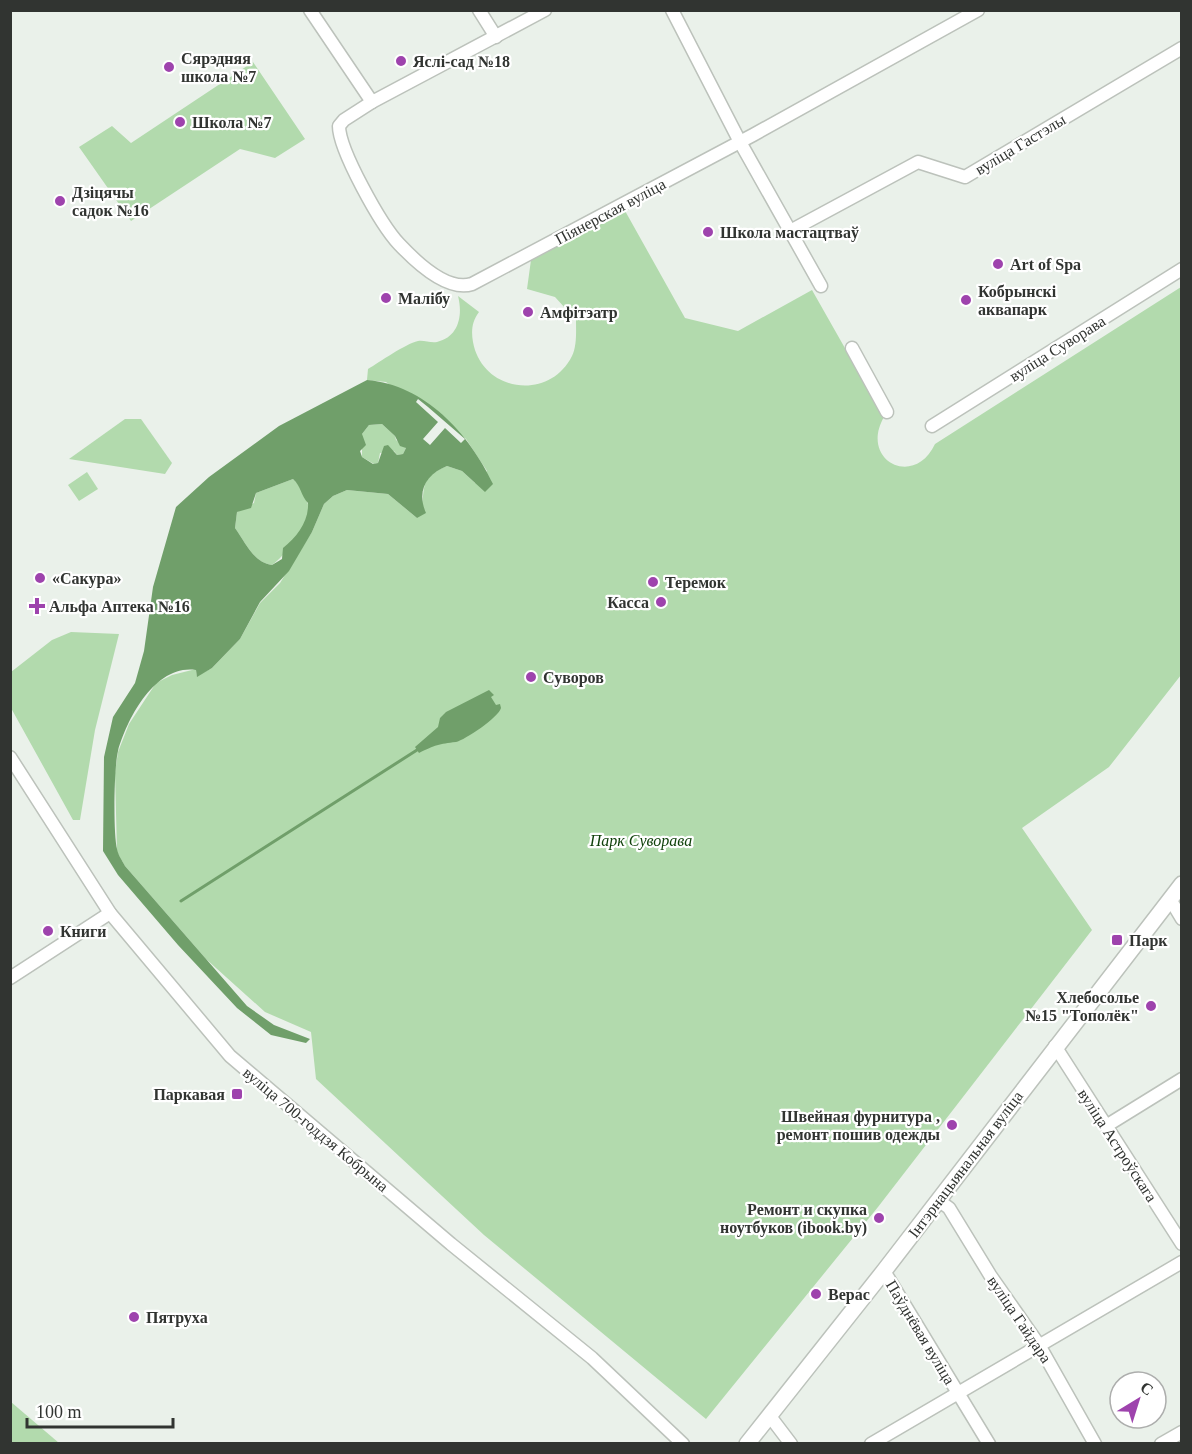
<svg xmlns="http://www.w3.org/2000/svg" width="1192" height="1454" font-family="Georgia,serif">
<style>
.green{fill:#b2daad}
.water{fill:#709f6a;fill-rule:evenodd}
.pier{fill:#eaf1ea}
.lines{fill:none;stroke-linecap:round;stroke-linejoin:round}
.stream{stroke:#709f6a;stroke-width:3}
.minor-casing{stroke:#bcc2bb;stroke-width:15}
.major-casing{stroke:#bcc2bb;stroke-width:18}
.minor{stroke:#fff;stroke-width:12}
.major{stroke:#fff;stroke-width:15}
.poi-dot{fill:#9e43ad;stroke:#fff;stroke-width:2}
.labels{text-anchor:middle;stroke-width:4.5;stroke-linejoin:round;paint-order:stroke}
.poi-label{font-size:16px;font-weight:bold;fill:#313431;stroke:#fff;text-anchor:start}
.street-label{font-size:16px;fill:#313431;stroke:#fff}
.park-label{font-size:16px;font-style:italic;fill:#0f410a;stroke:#fff}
</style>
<rect width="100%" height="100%" fill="#eaf1ea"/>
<g class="green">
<polygon points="253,62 305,139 275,158 240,149 131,221 79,147 112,126 131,143"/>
<path d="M624,209L685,318L738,331L812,290L884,417C859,460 914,489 935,444L1181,287V675L1109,767L1022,828L1092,930L878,1207L706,1419L484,1235L316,1079L311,1032L265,1012L206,959L125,866L117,852L115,773L118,752L129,724L156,683L172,675L196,669L197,676L212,668L240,639L260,603L280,583L312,532L324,504L333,496L347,490L388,494L417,518C430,493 413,480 447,466L462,471L475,483L487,471L466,439L386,382L367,380L368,369C380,362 405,344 418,341C424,340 430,343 437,342C459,337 463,315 458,296L479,312C472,321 471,331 473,342C482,392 549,402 572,356C577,346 576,331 576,320L555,297L527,289L531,260Z"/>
<polygon points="125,419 141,419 172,463 165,474 69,459"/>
<polygon points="382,424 395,436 396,440 406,448 403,454 397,455 394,451 380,453 378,463 374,464 362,457 362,434 369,425"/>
<polygon points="87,472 98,489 79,501 68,485"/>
<path d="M293,479C300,484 310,503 309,512C306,527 284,557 272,565C254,563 245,542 235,528L237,512L254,503L256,493Z"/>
<polygon points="71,632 119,634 95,730 80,820 73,820 11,708 11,672 52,640"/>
<polygon points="10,1402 11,1402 59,1443 11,1443"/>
</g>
<g class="water">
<path d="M367,380C425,385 469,433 493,484L485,492L462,471L447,466C427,474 416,490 426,513L417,518L388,494L347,490L333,496L324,504L312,532L289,571L260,602L240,639L212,668L197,677L196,670C155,664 127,719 118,751C114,767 113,833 117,849C118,855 122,860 125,866L247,1006L274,1025L310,1039L306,1043L271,1035L237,1008L178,945L118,875L103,851L104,757L113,717L135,683L144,651L153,587L176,507L209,477L279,426ZM382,424L395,436L400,446L406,448L403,454L397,455L388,445L384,446L378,463L373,464L362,457L360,451L366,445L362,434L369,425ZM293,479C301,486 301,496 308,503C309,521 297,537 283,548L282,559L272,565C254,563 245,542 235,528L237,512L251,508L256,493Z"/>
<path d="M489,690L494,695L491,697L496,705L500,704L501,708C499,717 465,740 456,742C439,744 435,745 419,753L415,747L438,727L440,718L446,712Z"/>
</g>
<polygon class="pier" points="418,399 428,407 465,439 461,443 445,428 430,445 423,439 438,422 416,402"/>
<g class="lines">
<polyline class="stream" points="181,901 417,750"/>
<g class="minor-casing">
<g id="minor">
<polyline points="310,10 372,102"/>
<polyline points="479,10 496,37"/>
<path d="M545,10L372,102L344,120L339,126C339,150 381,225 399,244C415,261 447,292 472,284L753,135L978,10"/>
<polyline points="672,10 740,142 821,286"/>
<polyline points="790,231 918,162 965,177 1182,48"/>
<polyline points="852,348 887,412"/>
<polyline points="932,426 1182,269"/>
<polyline points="10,757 110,913 230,1056 451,1244 592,1358 683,1444"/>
<polyline points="1170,899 1182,919"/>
<polyline points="10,978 110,913"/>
<polyline points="1055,1046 1182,1244"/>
<polyline points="1106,1126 1182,1079"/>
<polyline points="938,1200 949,1208 990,1275 1039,1345 1095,1444"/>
<polyline points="884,1271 989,1444"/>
<polyline points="769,1415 791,1444"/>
<polyline points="871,1444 1182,1262"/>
<polyline points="1161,1444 1182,1432"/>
</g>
</g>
<g class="major-casing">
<polyline id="major" points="747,1444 884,1271 1182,884"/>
</g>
<use href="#minor" class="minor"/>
<use href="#major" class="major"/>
</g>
<g class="poi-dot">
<circle cx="401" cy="61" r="6"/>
<circle cx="169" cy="67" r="6"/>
<circle cx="180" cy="122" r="6"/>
<circle cx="60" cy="201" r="6"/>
<circle cx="708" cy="232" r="6"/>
<circle cx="998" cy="264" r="6"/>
<circle cx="386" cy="298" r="6"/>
<circle cx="966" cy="300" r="6"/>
<circle cx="528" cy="312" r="6"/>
<circle cx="40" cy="578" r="6"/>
<circle cx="653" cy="582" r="6"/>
<circle cx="661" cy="602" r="6"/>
<path d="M34 597h6v6h6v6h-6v6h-6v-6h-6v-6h6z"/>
<circle cx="531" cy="677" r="6"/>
<circle cx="48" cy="931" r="6"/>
<rect x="1111" y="934" width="12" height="12" rx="3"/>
<circle cx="1151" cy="1006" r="6"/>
<rect x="231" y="1088" width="12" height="12" rx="3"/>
<circle cx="952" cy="1125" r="6"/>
<circle cx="879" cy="1218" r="6"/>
<circle cx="816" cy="1294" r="6"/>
<circle cx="134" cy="1317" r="6"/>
</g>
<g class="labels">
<g class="poi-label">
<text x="181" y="64">Сярэдняя<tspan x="181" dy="18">школа №7</tspan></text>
<text x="413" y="67">Яслі-сад №18</text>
<text x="192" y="128">Школа №7</text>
<text x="72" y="198">Дзіцячы<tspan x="72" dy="18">садок №16</tspan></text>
<text x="720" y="238">Школа мастацтваў</text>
<text x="1010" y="270">Art of Spa</text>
<text x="978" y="297">Кобрынскі<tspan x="978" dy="18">аквапарк</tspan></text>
<text x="398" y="304">Малібу</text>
<text x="540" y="318">Амфітэатр</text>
<text x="52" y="584">«Сакура»</text>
<text x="665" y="588">Теремок</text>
<text x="649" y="608" text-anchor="end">Касса</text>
<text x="49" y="612">Альфа Аптека №16</text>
<text x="543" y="683">Суворов</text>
<text x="60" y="937">Книги</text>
<text x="1129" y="946">Парк</text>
<text x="1139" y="1003" text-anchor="end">Хлебосолье<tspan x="1139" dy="18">№15 "Тополёк"</tspan></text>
<text x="225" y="1100" text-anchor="end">Паркавая</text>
<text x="940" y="1122" text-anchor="end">Швейная фурнитура ,<tspan x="940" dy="18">ремонт пошив одежды</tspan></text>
<text x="867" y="1215" text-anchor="end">Ремонт и скупка<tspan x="867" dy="18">ноутбуков (ibook.by)</tspan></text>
<text x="828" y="1300">Верас</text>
<text x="146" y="1323">Пятруха</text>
</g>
<g class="street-label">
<text transform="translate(1020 144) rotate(-31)" y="6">вуліца Гастэлы</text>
<text transform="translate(610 211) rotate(-28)" y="6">Піянерская вуліца</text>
<text transform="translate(1057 348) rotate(-32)" y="6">вуліца Суворава</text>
<text transform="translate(316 1129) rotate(40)" y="6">вуліца 700-годдзя Кобрына</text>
<text transform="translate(1118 1145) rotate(57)" y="6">вуліца Астроўскага</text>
<text transform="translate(965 1164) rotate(-53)" y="6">Інтэрнацыянальная вуліца</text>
<text transform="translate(1020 1319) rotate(56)" y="6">вуліца Гайдара</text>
<text transform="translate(921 1332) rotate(59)" y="6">Паўднёвая вуліца</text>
</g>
<g class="park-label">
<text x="641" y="846">Парк Суворава</text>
</g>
</g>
<rect width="1192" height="1454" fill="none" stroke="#313431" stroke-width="24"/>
<g transform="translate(1138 1400) rotate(38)"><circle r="28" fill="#ffffff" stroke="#adaead" stroke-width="1.5"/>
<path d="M0-4.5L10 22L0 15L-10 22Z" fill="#9e43ad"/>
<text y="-9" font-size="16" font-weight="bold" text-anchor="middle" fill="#313431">С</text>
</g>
<path d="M27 1418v9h146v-9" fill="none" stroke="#313431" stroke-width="3"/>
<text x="36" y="1418" font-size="18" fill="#313431" stroke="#ffffff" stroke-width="4.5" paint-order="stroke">100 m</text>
</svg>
